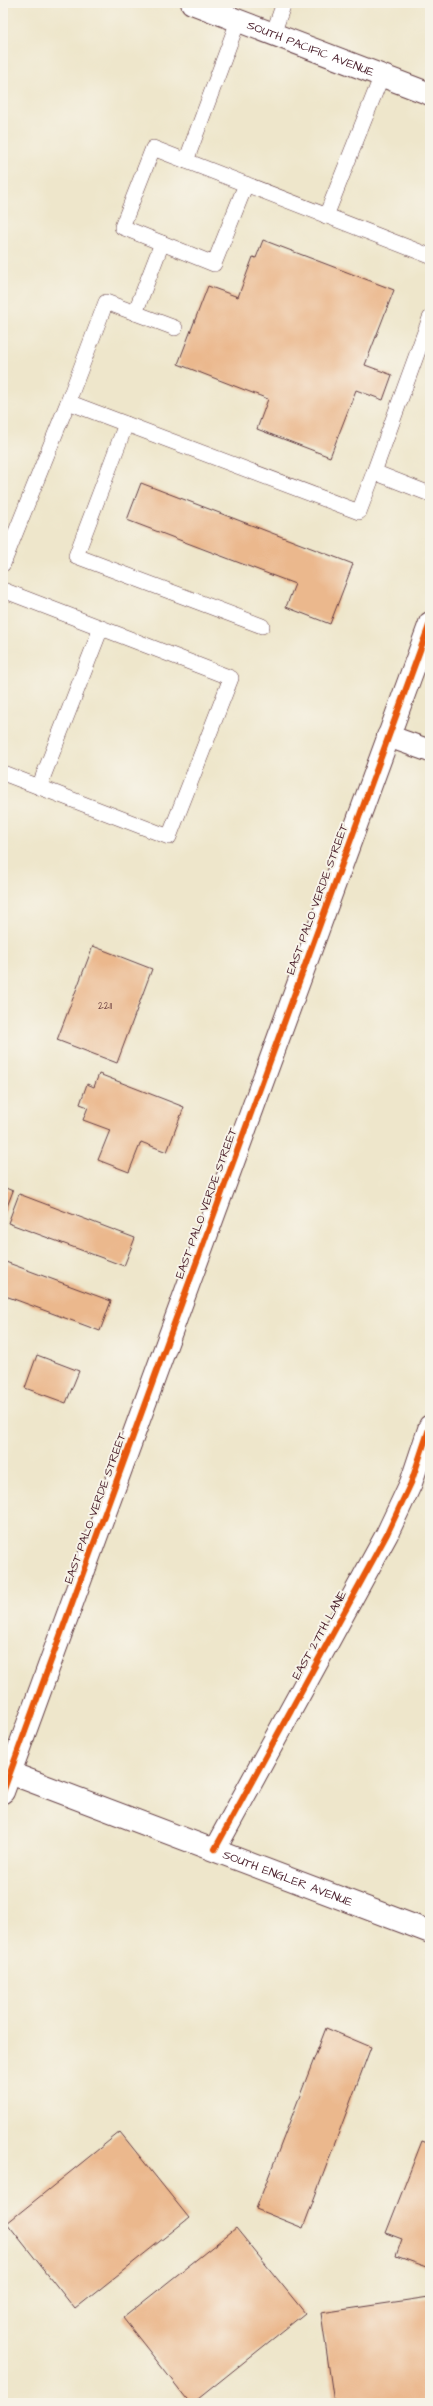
<svg xmlns="http://www.w3.org/2000/svg" width="433" height="2406" font-family="'Architects Daughter',sans-serif">
<style>
.building{fill:#ebb88d}
.lines{fill:none;stroke-linecap:round;stroke-linejoin:round}
.lane-casing{stroke:#633d43;stroke-width:16}
.street-casing{stroke:#633d43;stroke-width:24}
.secondary-casing{stroke:#633d43;stroke-width:24}
.lane{stroke:#fff;stroke-width:15}
.street{stroke:#fff;stroke-width:22}
.secondary{stroke:#fff;stroke-width:22}
.cycleway-casing{stroke:#f7f3e8;stroke-width:8}
.cycleway{stroke:#e8590c;stroke-width:6}
.labels{text-anchor:middle;stroke-width:4;stroke-linejoin:round;paint-order:stroke}
.number-label{font-size:10px;fill:#724544}
.street-label{font-size:12px;fill:#4a1f2b;stroke:#f7f3e8}
</style>
<rect width="100%" height="100%" fill="#f7f3e8"/>
<filter id="ink" filterUnits="userSpaceOnUse"><feTurbulence type="fractalNoise" baseFrequency=".025" numOctaves="2"/><feDisplacementMap in="SourceGraphic" scale="8" xChannelSelector="R" yChannelSelector="G"/><feConvolveMatrix kernelMatrix="1 2 1 2 8 2 1 2 1" color-interpolation-filters="sRGB"/></filter>
<filter id="wash" filterUnits="userSpaceOnUse"><feTurbulence type="fractalNoise" baseFrequency=".012" numOctaves="4" result="noise"/><feDisplacementMap in="SourceGraphic" scale="16" xChannelSelector="R" yChannelSelector="G"/><feGaussianBlur stdDeviation="0.9" result="paint"/><feColorMatrix in="noise" values="0 0 0 0 0 0 0 0 0 0 0 0 0 0 0 0 0 1.4 0 .05"/><feComposite in="paint" operator="in"/></filter>
<g filter="url(#wash)">
<rect width="100%" height="100%" fill="#eee6cb"/>
<g id="blocks">
<g class="building">
<polygon points="263,240 394,290 365,365 392,375 383,400 356,390 330,457 257,429 268,399 178,364 208,286 238,297 253,257 256,258"/>
<polygon points="141,483 353,564 330,624 286,607 295,584 127,520"/>
<polygon points="93,946 152,969 117,1063 57,1040"/>
<polygon points="99,1074 184,1107 167,1152 141,1142 129,1172 98,1160 110,1130 83,1120 88,1107 80,1104 87,1084 94,1087"/>
<polygon points="3,1187 13,1191 3,1217"/>
<polygon points="19,1194 135,1238 124,1266 8,1223"/>
<polygon points="3,1261 111,1301 100,1331 3,1295"/>
<polygon points="37,1355 79,1371 66,1403 25,1388"/>
<polygon points="326,2028 371,2047 303,2228 256,2209"/>
<polygon points="120,2132 189,2218 75,2309 7,2223"/>
<polygon points="422,2141 430,2144 430,2268 396,2256 402,2239 386,2233"/>
<polygon points="236,2228 305,2313 193,2403 190,2403 123,2318"/>
<polygon points="429,2297 430,2403 334,2403 321,2313"/>
</g>
</g>
</g>
<g filter="url(#ink)">
<use href="#blocks" fill-opacity="0" stroke="#633d43" stroke-width="1"/>
<g class="lines">
<g class="lane-casing">
<g id="lane">
<polyline points="273,34 284,3"/>
<polyline points="186,161 238,21"/>
<polyline points="246,184 214,264 122,227 153,148 430,256"/>
<polyline points="326,216 382,75"/>
<polyline points="135,313 162,243"/>
<polyline points="175,328 106,302 68,402 359,512 374,472 430,494"/>
<polyline points="126,424 76,556 262,626"/>
<polyline points="374,472 430,318"/>
<polyline points="3,564 68,402"/>
<polyline points="3,590 231,678 169,837 3,773"/>
<polyline points="39,787 101,628"/>
</g>
</g>
<g class="street-casing">
<g id="street">
<polyline points="388,736 430,751"/>
<path id="s1" d="M10,1773L430,1932"/>
<polyline points="215,1849 387,1534 411,1483 430,1426"/>
</g>
</g>
<g class="secondary-casing">
<g id="secondary">
<path id="s2" d="M192,3L430,94"/>
<polyline points="3,1792 430,623"/>
</g>
</g>
<use href="#lane" class="lane"/>
<use href="#street" class="street"/>
<use href="#secondary" class="secondary"/>
<g class="cycleway-casing">
<g id="cycleway">
<polyline points="3,1792 430,623"/>
<polyline points="215,1849 387,1534 411,1483 430,1426"/>
</g>
</g>
<use href="#cycleway" class="cycleway"/>
</g>
</g>
<g class="labels">
<g class="number-label">
<text x="105" y="1009">2211</text>
</g>
<g class="street-label">
<text dy="4" stroke="none"><textPath href="#s2" startOffset="127">SOUTH PACIFIC AVENUE</textPath></text>
<text transform="translate(317 899) rotate(-70)" y="4">EAST PALO VERDE STREET</text>
<text transform="translate(206 1203) rotate(-70)" y="4">EAST PALO VERDE STREET</text>
<text transform="translate(95 1508) rotate(-70)" y="4">EAST PALO VERDE STREET</text>
<text transform="translate(319 1635) rotate(-61)" y="4">EAST 27TH LANE</text>
<text dy="4" stroke="none"><textPath href="#s1" startOffset="297">SOUTH ENGLER AVENUE</textPath></text>
</g>
</g>
<rect width="433" height="2406" fill="none" stroke="#f7f3e8" stroke-width="16"/>
</svg>
